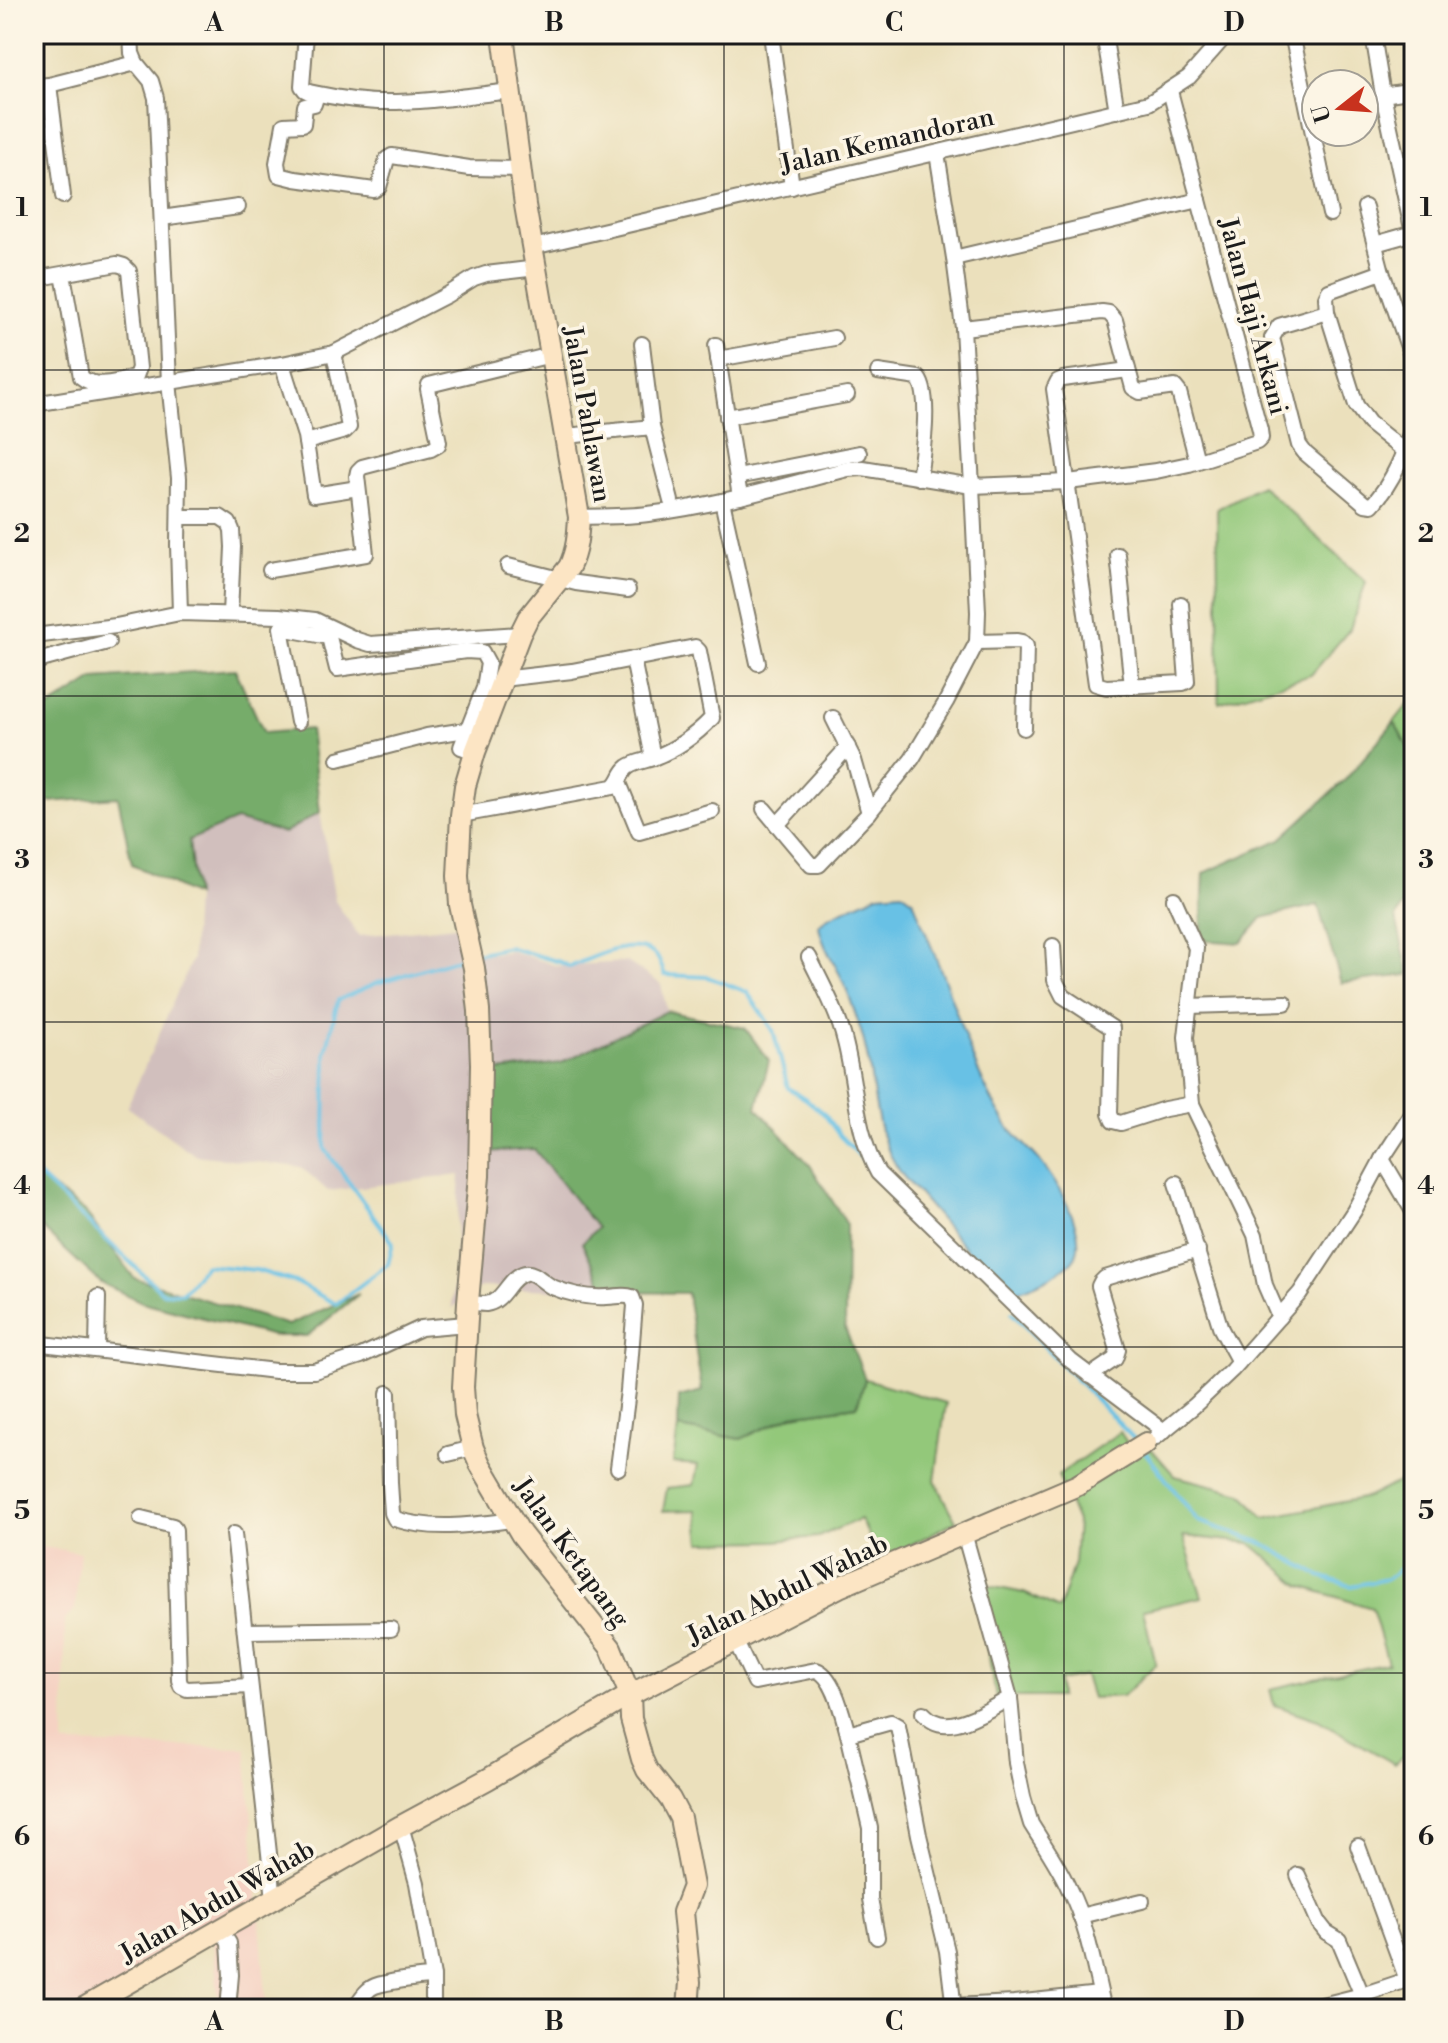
<svg xmlns="http://www.w3.org/2000/svg" width="1448" height="2043" font-family="'Libre Bodoni',serif">
<style>
.built{fill:#f5d2c3}
.industrial{fill:#d1bfbd}
.green{fill:#93c87a;stroke:#58724b;stroke-width:2}
.forest{fill:#76ac6a;stroke:#496443;stroke-width:2}
.water{fill:#67c1e5;stroke:#426e80;stroke-width:2}
.lines{fill:none;stroke-linecap:round;stroke-linejoin:round}
.stream{stroke:#67c1e5;stroke-width:4}
.street-casing{stroke:#847e6c;stroke-width:18}
.secondary-casing{stroke:#847e6c;stroke-width:24}
.street{stroke:#fff;stroke-width:14}
.secondary{stroke:#fce5c4;stroke-width:20}
.grid{fill:none;stroke:#1c1c1c;stroke-width:2;stroke-opacity:0.55}
.labels{text-anchor:middle;stroke-width:7;stroke-linejoin:round;paint-order:stroke}
.street-label{font-size:26px;fill:#1c1c1c;stroke:#fcf5e5}
.neatline{fill:none;stroke:#1c1c1c;stroke-width:3}
.grid-label{font-size:26px;text-anchor:middle;font-weight:bold;fill:#1c1c1c}
</style>
<rect width="100%" height="100%" fill="#fcf5e5"/>
<filter id="ink" filterUnits="userSpaceOnUse"><feTurbulence type="fractalNoise" baseFrequency=".0125" numOctaves="2"/><feDisplacementMap in="SourceGraphic" scale="16" xChannelSelector="R" yChannelSelector="G"/><feConvolveMatrix kernelMatrix="1 2 1 2 8 2 1 2 1" color-interpolation-filters="sRGB"/></filter>
<filter id="wash" filterUnits="userSpaceOnUse"><feTurbulence type="fractalNoise" baseFrequency=".006" numOctaves="4" result="noise"/><feDisplacementMap in="SourceGraphic" scale="32" xChannelSelector="R" yChannelSelector="G"/><feGaussianBlur stdDeviation="1.8" result="paint"/><feColorMatrix in="noise" values="0 0 0 0 0 0 0 0 0 0 0 0 0 0 0 0 0 1.4 0 .05"/><feComposite in="paint" operator="in"/></filter>
<g filter="url(#wash)">
<rect width="100%" height="100%" fill="#ebe0bc"/>
<polygon class="built" points="34,1546 80,1552 75,1609 65,1620 64,1744 246,1748 267,2009 219,2009 213,1938 113,2009 36,2009 34,1974"/>
<polygon class="industrial" points="320,812 335,901 359,936 466,925 474,956 511,951 557,966 627,962 661,984 667,1011 561,1063 483,1072 485,1152 534,1149 597,1228 606,1292 481,1287 452,1308 460,1175 328,1191 301,1167 195,1155 127,1107 192,959 195,896 189,840 236,820 284,833"/>
<g class="green">
<polygon points="1261,485 1366,582 1350,629 1311,675 1219,703 1217,509"/>
<polygon points="1414,697 1414,757 1394,722"/>
<polygon points="865,1379 946,1403 935,1480 956,1521 882,1560 860,1519 818,1537 775,1541 701,1542 697,1510 663,1511 667,1488 694,1485 698,1465 673,1463 678,1428 741,1439 792,1415 857,1406"/>
<polygon points="1120,1432 1135,1454 1147,1444 1175,1476 1242,1493 1264,1518 1368,1497 1414,1474 1414,1746 1395,1764 1318,1720 1274,1705 1270,1689 1388,1663 1372,1608 1301,1586 1250,1543 1183,1536 1202,1597 1143,1610 1156,1664 1123,1696 1092,1698 1085,1676 1059,1681 1060,1697 996,1697 975,1583 1024,1593 1059,1609 1074,1563 1077,1522 1058,1475"/>
</g>
<g class="forest">
<polygon points="235,669 264,733 310,729 320,812 284,833 236,820 189,840 195,896 132,864 118,797 34,803 34,710 50,707 94,679"/>
<polygon points="1394,722 1414,757 1414,883 1396,918 1409,975 1341,983 1318,905 1262,918 1241,943 1201,940 1204,873 1281,839 1346,779"/>
<polygon points="667,1011 745,1028 769,1061 757,1108 810,1165 846,1223 845,1328 865,1379 857,1406 792,1415 741,1439 678,1428 679,1397 702,1391 687,1293 606,1292 582,1243 597,1228 534,1149 485,1152 483,1073 561,1063"/>
<polygon points="34,1174 85,1212 134,1278 288,1325 359,1294 307,1336 273,1336 142,1302 101,1283 34,1221"/>
</g>
<path class="water" d="M902,892L913,900C924,929 936,957 947,986C965,1036 977,1080 1007,1125C1016,1138 1030,1149 1040,1161C1055,1180 1087,1230 1076,1255C1070,1271 1026,1289 1009,1294L1000,1289L903,1176C872,1133 877,1095 865,1046C861,1028 854,1010 848,993C840,969 822,949 819,925L828,917L878,894Z"/>
<g class="lines">
<g class="stream">
<path d="M476,954L508,947L560,962L570,967C592,957 637,935 657,957C660,961 663,970 665,975L708,977L747,992L773,1030L788,1088L806,1099L825,1115L839,1135L867,1163"/>
<polyline points="34,1172 162,1292 182,1293 205,1265 256,1270 295,1282 336,1304 388,1264 393,1243 325,1149 326,1052 338,1000 377,983 464,957"/>
<polyline points="1012,1313 1137,1442"/>
<polyline points="1145,1452 1198,1521 1260,1542 1320,1576 1351,1586 1387,1579 1401,1568 1406,1544 1414,1541"/>
</g>
</g>
</g>
<g filter="url(#ink)">
<g class="lines">
<g class="street-casing">
<g id="street">
<path d="M306,34L302,86L305,90L309,92C332,97 354,101 378,102C422,103 467,96 511,91"/>
<polyline points="771,34 792,187"/>
<polyline points="1104,34 1117,111"/>
<polyline points="1207,34 1212,51"/>
<polyline points="1292,34 1330,214"/>
<polyline points="1378,34 1374,41 1383,95 1413,233"/>
<polyline points="136,63 151,81 156,98 169,382 179,478 178,545 180,613"/>
<polyline points="49,85 63,196"/>
<polyline points="34,86 49,85 136,63 132,53 131,34"/>
<polyline points="317,94 314,104 305,106 303,124 284,125 277,163 279,175 295,179 374,190 379,187 387,159 392,156 469,168 521,169"/>
<polyline points="1383,95 1414,90"/>
<polyline points="1365,207 1382,272 1414,364"/>
<polyline points="162,218 238,207"/>
<polyline points="1375,244 1414,233"/>
<polyline points="533,247 1149,103 1189,77 1227,34"/>
<polyline points="954,258 1199,200"/>
<polyline points="1382,272 1329,291 1326,297 1327,312 1356,405 1369,423 1405,452"/>
<path d="M34,279L117,264L124,266L129,271L139,368L136,376C120,382 95,389 81,377L63,274"/>
<path d="M1327,312L1279,326L1272,338L1299,445L1305,453L1365,504L1372,505C1394,481 1405,452 1414,421"/>
<polyline points="963,328 1102,312 1109,313 1115,320 1133,388 1140,392 1175,387 1179,392 1197,461"/>
<polyline points="642,344 652,427 671,501"/>
<polyline points="716,345 740,497"/>
<polyline points="718,359 834,338"/>
<polyline points="282,364 305,436 314,495 358,488"/>
<polyline points="1128,370 1063,379 1058,381 1054,389 1096,684 1106,687 1183,683 1187,681 1181,604"/>
<path d="M878,372L918,378C932,395 922,456 919,478"/>
<polyline points="34,404 282,364 334,353 447,295 474,278 486,274 537,268"/>
<polyline points="727,417 847,395"/>
<polyline points="567,436 652,427"/>
<polyline points="306,442 345,431 349,427 334,353"/>
<polyline points="737,477 859,453"/>
<polyline points="722,501 758,663"/>
<polyline points="179,517 220,517 229,523 232,530 233,547 230,614"/>
<path d="M579,517C602,516 625,517 648,514C715,506 782,486 848,469L863,468L972,486L1068,482L1156,471L1189,464L1257,442L1261,438L1260,430L1170,91"/>
<polyline points="1118,555 1132,686"/>
<polyline points="508,566 576,583 628,590"/>
<polyline points="270,570 366,554 357,476 358,471 362,467 431,449 438,445 439,442 428,389 429,385 551,355"/>
<polyline points="34,636 116,626 180,613 279,616 315,620 357,640 370,644 520,634"/>
<polyline points="977,642 1017,641 1022,642 1026,646 1024,728"/>
<polyline points="633,659 653,758"/>
<polyline points="34,662 108,642"/>
<polyline points="833,718 854,760 869,813"/>
<polyline points="298,722 281,628 329,637 337,669 466,651 482,652 488,663 484,688 461,747 475,752"/>
<polyline points="338,759 427,736 466,730"/>
<polyline points="619,783 639,832 712,811"/>
<polyline points="764,809 811,865 819,865 869,813 912,759 946,702 977,642 978,612 972,486 963,328 954,258 937,153"/>
<path d="M461,815L613,787C621,782 620,773 628,767C635,762 645,761 653,758C677,749 695,736 712,718L699,651L695,647L572,671L502,679"/>
<polyline points="777,825 848,747"/>
<polyline points="1174,899 1196,948 1186,1037 1192,1104 1255,1235 1265,1285 1279,1317"/>
<polyline points="1053,946 1055,980 1063,996 1112,1028 1110,1114 1113,1121 1121,1123 1165,1109 1192,1104"/>
<path d="M809,957C822,984 838,1012 845,1042C856,1085 856,1134 878,1173L1071,1361L1164,1431"/>
<polyline points="1189,1006 1285,1003"/>
<polyline points="1382,1159 1414,1213"/>
<polyline points="1176,1183 1221,1329 1239,1362"/>
<path d="M468,1302C473,1303 481,1304 486,1304C504,1302 508,1277 525,1273C535,1271 543,1283 552,1287C569,1294 589,1298 607,1297C616,1297 624,1294 632,1297L635,1305L628,1391L618,1468"/>
<polyline points="34,1343 275,1371 314,1371 361,1356 421,1328 466,1324"/>
<polyline points="97,1350 98,1297"/>
<polyline points="1090,1376 1115,1359 1118,1350 1099,1286 1101,1282 1105,1278 1198,1250"/>
<path d="M388,1393L390,1483L392,1513L395,1519C432,1531 473,1525 512,1520"/>
<polyline points="1156,1437 1194,1406 1232,1370 1300,1293 1354,1211 1382,1159 1414,1110"/>
<polyline points="448,1454 473,1448"/>
<polyline points="141,1518 173,1526 175,1530 179,1680 181,1686 187,1689 250,1686"/>
<path d="M964,1533L1010,1698L1016,1763L1023,1797L1031,1824C1044,1845 1059,1866 1069,1889C1088,1926 1094,1969 1104,2009"/>
<polyline points="234,1534 274,1899"/>
<polyline points="246,1631 391,1629"/>
<path d="M736,1642L755,1682L816,1670C834,1675 843,1717 848,1734L891,1722L898,1726L919,1835L947,1951L954,2009"/>
<path d="M923,1713C926,1716 929,1719 933,1721C955,1733 991,1708 1010,1698"/>
<polyline points="848,1734 870,1828 870,1899 877,1937"/>
<polyline points="401,1826 417,1883 433,1977 433,2009"/>
<polyline points="1358,1846 1407,1980"/>
<polyline points="1298,1875 1319,1923 1326,1932 1339,1940 1362,1995"/>
<polyline points="1080,1916 1142,1901"/>
<polyline points="220,1929 229,1943 231,1975 228,2009"/>
<path d="M357,2004C362,1997 367,1989 375,1986C386,1982 421,1977 433,1977"/>
<polyline points="954,2006 1014,2003 1100,1994"/>
<polyline points="878,2009 879,2009"/>
<polyline points="1306,2009 1362,1995 1407,1980 1412,1984"/>
</g>
</g>
<g class="secondary-casing">
<g id="secondary">
<path d="M503,34L525,205L579,517C578,535 577,551 569,567L528,618L520,634L475,752L465,786L461,815L458,876L460,905L474,968L479,1011L481,1064L479,1176L468,1302L463,1387L465,1415L473,1448L480,1464L521,1534L611,1648L630,1695L631,1719L642,1759L647,1770L670,1799L680,1818L693,1886L683,1912L690,1982L688,2009"/>
<polyline points="82,2009 401,1826 488,1779 630,1695 839,1587 1078,1485 1146,1443"/>
</g>
</g>
<use href="#street" class="street"/>
<use href="#secondary" class="secondary"/>
</g>
</g>
<path class="grid" d="M384,34V2009M724,34V2009M1064,34V2009M34,370H1414M34,696H1414M34,1022H1414M34,1347H1414M34,1673H1414"/>
<g class="labels">
<g class="street-label">
<text transform="translate(887 140) rotate(-13)" y="9">Jalan Kemandoran</text>
<text transform="translate(1254 316) rotate(75)" y="9">Jalan Haji Arkani</text>
<text transform="translate(588 414) rotate(80)" y="9">Jalan Pahlawan</text>
<text transform="translate(572 1552) rotate(54)" y="9">Jalan Ketapang</text>
<text transform="translate(787 1589) rotate(-26)" y="9">Jalan Abdul Wahab</text>
<text transform="translate(217 1901) rotate(-30)" y="9">Jalan Abdul Wahab</text>
</g>
</g>
<rect width="1448" height="2043" fill="none" stroke="#fcf5e5" stroke-width="88"/>
<g transform="translate(1340 108) rotate(253)"><circle r="38" fill="#fcf5e5" stroke="#a29e95" stroke-width="2"/>
<path d="M0-6L14 30L0 20L-14 30Z" fill="#c8321e"/>
<text y="-12" font-size="22" font-weight="bold" text-anchor="middle" fill="#1c1c1c">U</text>
</g>
<rect x="44" y="44" width="1360" height="1955" class="neatline"/>
<g class="grid-label">
<text x="214" y="31">A</text>
<text x="554" y="31">B</text>
<text x="894" y="31">C</text>
<text x="1234" y="31">D</text>
<text x="22" y="216">1</text>
<text x="1426" y="216">1</text>
<text x="22" y="542">2</text>
<text x="1426" y="542">2</text>
<text x="22" y="868">3</text>
<text x="1426" y="868">3</text>
<text x="22" y="1194">4</text>
<text x="1426" y="1194">4</text>
<text x="22" y="1519">5</text>
<text x="1426" y="1519">5</text>
<text x="22" y="1845">6</text>
<text x="1426" y="1845">6</text>
<text x="214" y="2030">A</text>
<text x="554" y="2030">B</text>
<text x="894" y="2030">C</text>
<text x="1234" y="2030">D</text>
</g>
</svg>
